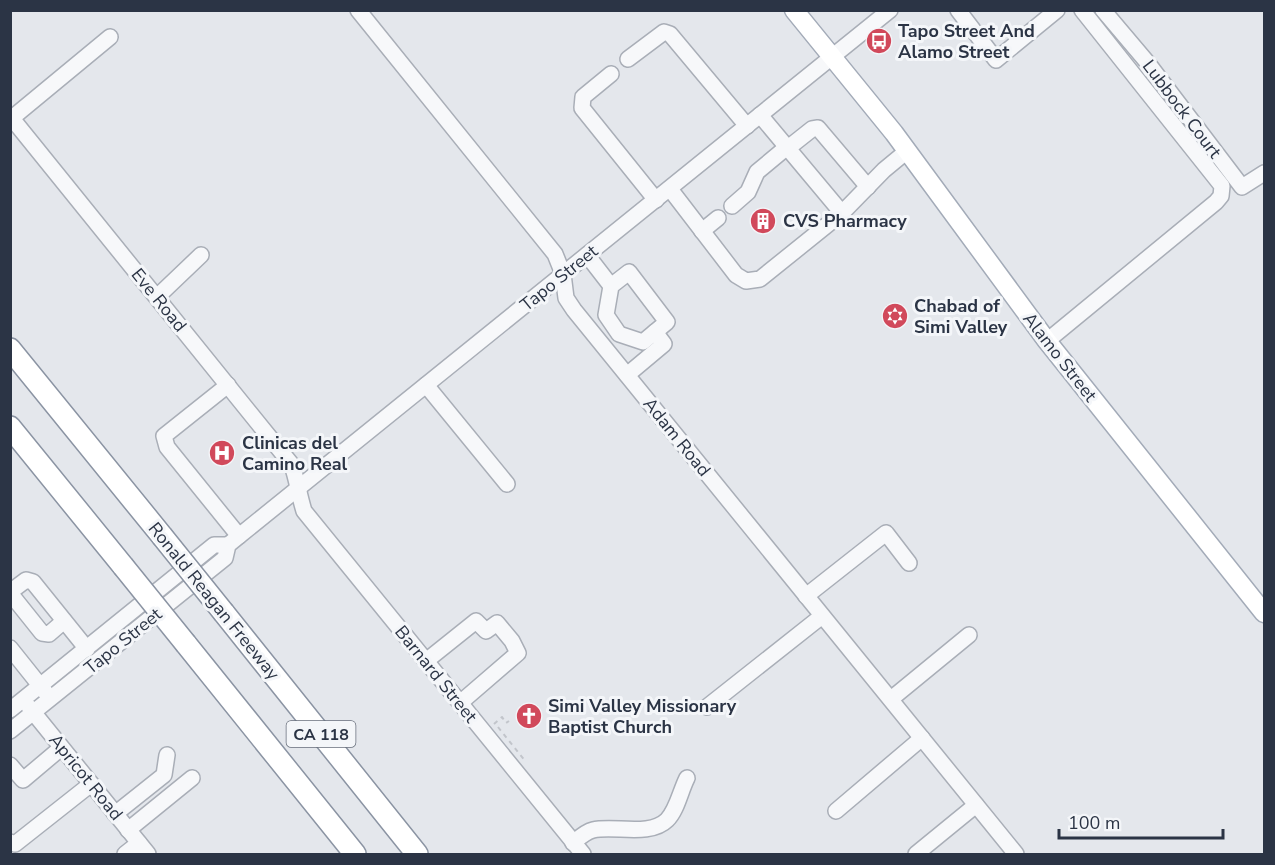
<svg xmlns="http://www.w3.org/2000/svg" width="1275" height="865" font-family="'Nunito Sans',sans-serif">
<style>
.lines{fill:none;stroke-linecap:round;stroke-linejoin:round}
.minor-casing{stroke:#a9aeb7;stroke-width:18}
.major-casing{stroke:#a3abb8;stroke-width:21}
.highway-casing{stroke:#8b94a3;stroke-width:24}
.path{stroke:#c2c5cb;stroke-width:2;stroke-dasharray:4.5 4.5;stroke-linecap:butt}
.minor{stroke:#f7f8fa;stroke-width:15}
.major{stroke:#fff;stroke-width:18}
.highway{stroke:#fff;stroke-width:21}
.highway-bridge-casing{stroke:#8b94a3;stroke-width:24;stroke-linecap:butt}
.highway-bridge{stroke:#fff;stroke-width:21}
.labels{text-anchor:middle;stroke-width:6;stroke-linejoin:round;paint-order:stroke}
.shield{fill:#f4f6f9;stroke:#676e7b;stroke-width:1.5}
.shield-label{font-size:16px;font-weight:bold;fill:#2b3445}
.poi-label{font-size:18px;font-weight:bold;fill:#2b3445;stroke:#f4f6f9;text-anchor:start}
.street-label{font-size:18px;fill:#2b3445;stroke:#f4f6f9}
</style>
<rect width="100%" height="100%" fill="#e4e7ec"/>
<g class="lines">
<g class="minor-casing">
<g id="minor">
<polyline points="358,10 555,254 563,274 566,298 574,310 1016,854"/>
<polyline points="958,10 996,60 1057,10"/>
<polyline points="1103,10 1147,62 1242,187 1264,173"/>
<polyline points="628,59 664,32 670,34 747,126"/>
<polyline points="611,74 583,97 582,108 656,200"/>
<polyline points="760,115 842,213 884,170 907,151"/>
<path d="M10,116L292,465C297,480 299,495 304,511L583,854"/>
<polyline points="12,118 110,37"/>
<polyline points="788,148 812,129 818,128 868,187"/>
<polyline points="670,189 736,275 746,281 760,279 842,213"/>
<polyline points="732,206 748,192 757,172 787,147"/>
<polyline points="702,231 718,218"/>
<polyline points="587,255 611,286 629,272 667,322 643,342 619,334 606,315 611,286"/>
<polyline points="157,297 201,255"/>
<polyline points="1047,341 1216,202 1221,196 1222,186 1082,10"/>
<polyline points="627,375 664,344 655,332"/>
<polyline points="228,385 164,436 167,447 239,536"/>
<polyline points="426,385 507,484"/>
<polyline points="10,592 26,580 33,582 87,649"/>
<polyline points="10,593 42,633 49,634 64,621"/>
<polyline points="806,596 886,533 909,563"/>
<polyline points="10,648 46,693"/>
<polyline points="426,661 476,621 486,631 497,623 512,641 518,653 460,703"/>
<polyline points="891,699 969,635"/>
<polyline points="29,707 148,854"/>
<polyline points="707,707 822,616"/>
<polyline points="10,710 214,545 228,545"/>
<polyline points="10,731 225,558 228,545 239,536 890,10"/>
<polyline points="10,765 23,780 61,748"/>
<polyline points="836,811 922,738"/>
<polyline points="115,814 164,775 167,755"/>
<polyline points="128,830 192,778"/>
<polyline points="10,842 15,844 91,784"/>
<path d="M573,843C579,838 585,832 593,830C614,825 650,837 667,820C677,810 680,792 687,778"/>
<polyline points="125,854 139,843"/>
<polyline points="916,854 976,805"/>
</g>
</g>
<g class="major-casing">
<polyline id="major" points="794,10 894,133 1047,341 1264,613"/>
</g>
<g class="highway-casing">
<g id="highway">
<polyline points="10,349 162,536"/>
<polyline points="10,427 123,566"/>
<polyline points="224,613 417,854"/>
<polyline points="186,644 355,854"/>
</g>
</g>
<g class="path">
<polyline points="494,724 502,717 506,723 509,721"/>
<polyline points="498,727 526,762"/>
</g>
<use href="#minor" class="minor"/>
<use href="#major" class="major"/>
<use href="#highway" class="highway"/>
<g class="highway-bridge-casing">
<g id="highway-bridge">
<polyline points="162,536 224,613"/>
<polyline points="123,566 186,644"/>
</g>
</g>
<use href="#highway-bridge" class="highway-bridge"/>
</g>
<defs>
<g id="bus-disc" transform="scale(1.35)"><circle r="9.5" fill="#d1495b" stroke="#f4f6f9"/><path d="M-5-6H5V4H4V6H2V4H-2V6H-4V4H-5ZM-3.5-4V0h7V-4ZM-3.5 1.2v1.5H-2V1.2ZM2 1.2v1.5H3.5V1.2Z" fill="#fff"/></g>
<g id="building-disc" transform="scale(1.35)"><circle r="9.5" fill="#d1495b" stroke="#f4f6f9"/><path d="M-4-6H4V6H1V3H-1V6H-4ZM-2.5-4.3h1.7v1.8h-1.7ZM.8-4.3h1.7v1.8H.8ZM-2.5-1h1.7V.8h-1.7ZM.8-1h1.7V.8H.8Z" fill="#fff"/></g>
<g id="synagogue-disc" transform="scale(1.35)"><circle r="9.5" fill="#d1495b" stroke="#f4f6f9"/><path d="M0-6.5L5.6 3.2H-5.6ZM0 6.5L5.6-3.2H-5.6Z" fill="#fff"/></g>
<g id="hospital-disc" transform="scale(1.35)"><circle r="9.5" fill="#d1495b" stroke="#f4f6f9"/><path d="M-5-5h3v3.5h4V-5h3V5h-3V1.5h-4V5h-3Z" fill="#fff"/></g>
<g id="church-disc" transform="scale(1.35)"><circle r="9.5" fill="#d1495b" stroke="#f4f6f9"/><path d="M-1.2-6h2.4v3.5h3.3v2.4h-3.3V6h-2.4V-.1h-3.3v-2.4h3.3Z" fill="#fff"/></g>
</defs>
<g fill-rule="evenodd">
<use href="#bus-disc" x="879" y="41"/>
<use href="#building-disc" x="763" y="221"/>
<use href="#synagogue-disc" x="895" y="316"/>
<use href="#hospital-disc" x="222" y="453"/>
<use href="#church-disc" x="529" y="716"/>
</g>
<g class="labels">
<rect class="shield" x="286.5" y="721" width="69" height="26" rx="4.5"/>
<g class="shield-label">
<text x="321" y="740">CA 118</text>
</g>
<g class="poi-label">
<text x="898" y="37">Tapo Street And<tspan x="898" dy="21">Alamo Street</tspan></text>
<text x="783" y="227">CVS Pharmacy</text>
<text x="914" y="312">Chabad of<tspan x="914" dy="21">Simi Valley</tspan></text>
<text x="242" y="449">Clinicas del<tspan x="242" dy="21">Camino Real</tspan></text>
<text x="548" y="712">Simi Valley Missionary<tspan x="548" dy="21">Baptist Church</tspan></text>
</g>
<g class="street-label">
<text transform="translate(1182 109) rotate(53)" y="6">Lubbock Court</text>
<text transform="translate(559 278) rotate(-39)" y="6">Tapo Street</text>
<text transform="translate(159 300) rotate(51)" y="6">Eve Road</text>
<text transform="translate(1060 357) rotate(52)" y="6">Alamo Street</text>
<text transform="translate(677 437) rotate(51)" y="6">Adam Road</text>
<text transform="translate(214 601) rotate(51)" y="6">Ronald Reagan Freeway</text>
<text transform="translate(123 641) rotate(-39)" y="6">Tapo Street</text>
<text transform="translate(436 674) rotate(51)" y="6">Barnard Street</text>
<text transform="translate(86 777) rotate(51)" y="6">Apricot Road</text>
</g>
</g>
<rect width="1275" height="865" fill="none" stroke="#2b3445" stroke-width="24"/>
<path d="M1059 829v9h164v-9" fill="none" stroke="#2b3445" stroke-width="3"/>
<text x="1068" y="829" font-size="18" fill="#2b3445" stroke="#f4f6f9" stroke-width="4.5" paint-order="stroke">100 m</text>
</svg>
